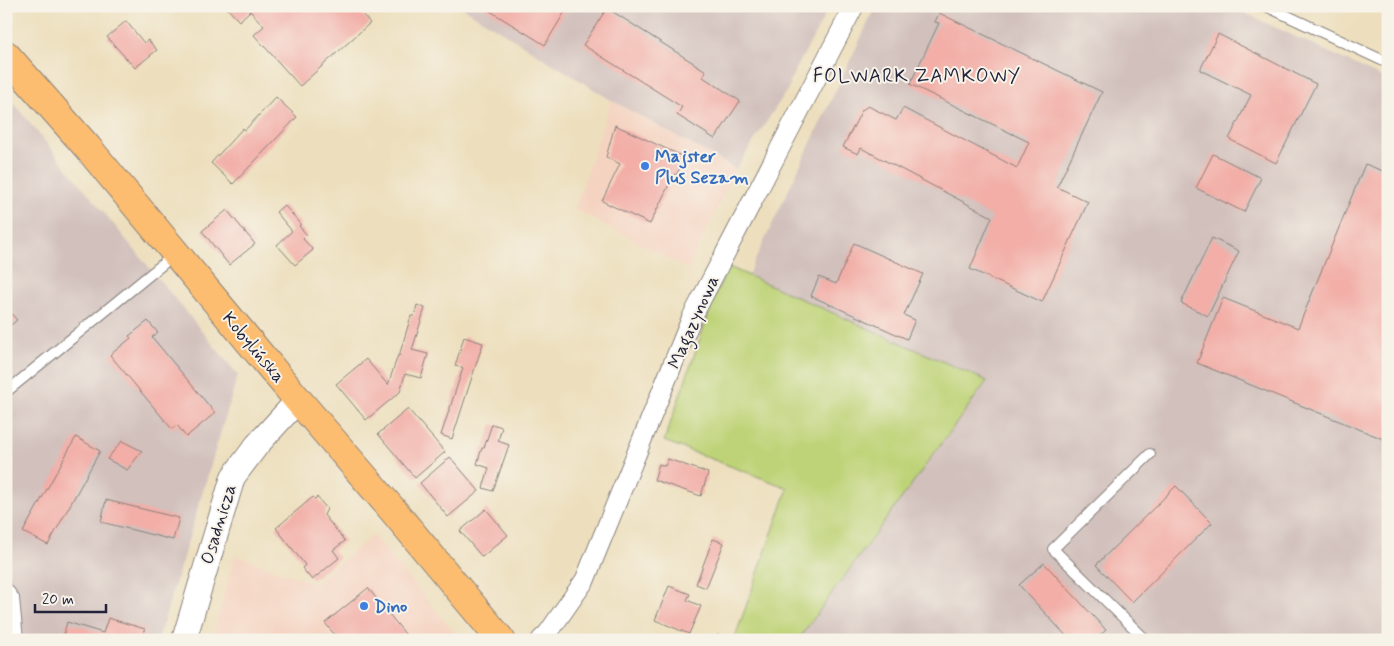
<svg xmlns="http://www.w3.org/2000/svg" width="1394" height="646" font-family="Mynerve,sans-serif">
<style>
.built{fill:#f5d3c1}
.industrial{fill:#d1c0bc}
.green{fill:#bed377;stroke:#707a59}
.building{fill:#f2aea7}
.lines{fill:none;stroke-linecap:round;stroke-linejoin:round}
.service-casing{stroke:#88807c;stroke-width:12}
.minor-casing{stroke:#88807c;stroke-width:21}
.tertiary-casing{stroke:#88807c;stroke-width:26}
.primary-casing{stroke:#88807c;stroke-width:30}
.service{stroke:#fff;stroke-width:10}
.minor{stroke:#fff;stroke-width:19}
.tertiary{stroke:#fff;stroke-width:24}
.primary{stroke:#fcbd6f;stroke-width:28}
.shop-dot{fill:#3f7fe0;stroke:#f7f3e8;stroke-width:2}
.labels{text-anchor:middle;stroke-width:4;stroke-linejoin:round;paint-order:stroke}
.shop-label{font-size:18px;font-weight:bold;fill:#366cbe;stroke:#f7f3e8;text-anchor:start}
.street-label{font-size:18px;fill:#22223b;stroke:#f7f3e8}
.neighbourhood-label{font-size:19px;letter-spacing:1px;fill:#22223b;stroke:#f7f3e8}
</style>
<rect width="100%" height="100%" fill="#f7f3e8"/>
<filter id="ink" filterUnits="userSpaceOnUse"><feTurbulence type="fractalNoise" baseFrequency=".02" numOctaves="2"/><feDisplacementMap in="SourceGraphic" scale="10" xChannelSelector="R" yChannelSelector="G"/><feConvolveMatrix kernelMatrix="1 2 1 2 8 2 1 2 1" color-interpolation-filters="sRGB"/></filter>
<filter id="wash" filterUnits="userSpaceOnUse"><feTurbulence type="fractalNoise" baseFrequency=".0096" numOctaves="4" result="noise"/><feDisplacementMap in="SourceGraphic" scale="20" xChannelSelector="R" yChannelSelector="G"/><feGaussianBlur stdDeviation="1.12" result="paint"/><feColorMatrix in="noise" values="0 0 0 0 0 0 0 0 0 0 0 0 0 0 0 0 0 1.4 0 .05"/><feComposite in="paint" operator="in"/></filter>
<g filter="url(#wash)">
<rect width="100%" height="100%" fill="#eddfbd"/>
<g class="built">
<polygon points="611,100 736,169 688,269 575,209"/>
<polygon points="373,535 461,640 211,640 235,555 314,584"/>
</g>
<g class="industrial">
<polygon points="460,6 830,6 789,82 791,84 736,169 611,100"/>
<polygon points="876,6 1230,6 1388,80 1388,640 798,640 987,382 748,275"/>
<polygon points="6,94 238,375 158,640 6,640"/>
</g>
<polygon class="green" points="729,267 987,381 798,640 734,640 788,488 664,441 716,293"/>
<g id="blocks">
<g class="building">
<polygon points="225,6 355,6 370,23 300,86 254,35 264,26 250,11 239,21"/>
<polygon points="482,6 564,6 567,8 545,45"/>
<polygon points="607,8 706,71 703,77 740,101 715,139 677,115 682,107 583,45"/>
<polygon points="939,13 1102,92 1057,187 1088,202 1042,302 970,269 992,217 861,148 858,154 843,147 862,110 868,106 896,120 903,108 1017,168 1029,142 910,84 939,23 935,22"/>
<polygon points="126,21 144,43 148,40 157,50 135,68 107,37"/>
<polygon points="1218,34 1316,84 1276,163 1229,139 1251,95 1200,70"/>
<polygon points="276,97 297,117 233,184 211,163 243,128 245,130"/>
<polygon points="615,125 686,158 676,175 674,174 650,224 602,201 620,164 606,157"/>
<polygon points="1213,154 1261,178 1244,212 1196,188"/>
<polygon points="1365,164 1388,173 1388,441 1197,363 1223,298 1298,328"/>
<polygon points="284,205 301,224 299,226 307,235 303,239 313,250 295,265 277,245 292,231 276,212"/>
<polygon points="227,210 255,244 229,265 202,231"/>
<polygon points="1212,238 1239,251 1208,316 1181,303"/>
<polygon points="854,243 923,274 904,315 915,320 907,339 811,296 819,277 836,284"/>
<polygon points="417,305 425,308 412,350 428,354 421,378 405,374 400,392 366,420 336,384 366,359 388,385 398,355 399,356 411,316 414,316"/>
<polygon points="6,308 17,320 6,329"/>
<polygon points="148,321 158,333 152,337 215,413 186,437 177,425 172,429 110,355 131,338 129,336"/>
<polygon points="464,337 483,343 452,439 441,435 463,368 455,366"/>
<polygon points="408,409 445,452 415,478 378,434"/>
<polygon points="492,424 502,427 498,441 509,445 493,491 483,488 489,468 477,464 482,448 484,448"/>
<polygon points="76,437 100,451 48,545 23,532"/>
<polygon points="122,441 142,451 127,470 107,459"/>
<polygon points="450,457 479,491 448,517 420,483"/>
<polygon points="668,459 708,473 701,496 654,480 659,464 665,466"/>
<polygon points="1176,486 1212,523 1132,602 1096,565"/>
<polygon points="313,497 315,499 317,497 327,509 324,515 345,541 333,550 339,558 312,580 302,568 305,565 276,528"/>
<polygon points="106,500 179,518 173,540 101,522"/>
<polygon points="486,509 508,535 482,557 460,531"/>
<polygon points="713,539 724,543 706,588 696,584"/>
<polygon points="1044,563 1106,630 1095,640 1070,640 1019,585"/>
<polygon points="669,586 690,594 687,600 701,606 689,634 655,620"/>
<polygon points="368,588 410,640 339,640 325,623"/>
<polygon points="108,618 145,629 142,640 62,640 67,622 103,633"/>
<polygon points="717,635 731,639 731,640 715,640"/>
</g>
</g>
</g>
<g filter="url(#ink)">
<use href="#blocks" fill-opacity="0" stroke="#88807c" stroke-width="1"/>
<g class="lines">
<g class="service-casing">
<g id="service">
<polyline points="1266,6 1388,63"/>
<polyline points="6,392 174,255"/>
<polyline points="6,587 14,598 18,640"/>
<polyline points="1146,640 1053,549 1150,454"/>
</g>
</g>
<g class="minor-casing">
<polyline id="minor" points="541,640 548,633 585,580 692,317 854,6"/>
</g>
<g class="tertiary-casing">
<polyline id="tertiary" points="184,640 233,477 257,445 298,400"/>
</g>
<g class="primary-casing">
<polyline id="primary" points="6,55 88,148 298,400 391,508 501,640"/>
</g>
<use href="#service" class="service"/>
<use href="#minor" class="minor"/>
<use href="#tertiary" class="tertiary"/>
<use href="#primary" class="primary"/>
</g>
</g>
<g class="shop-dot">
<circle cx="645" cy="166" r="5"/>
<circle cx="364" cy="606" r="5"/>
</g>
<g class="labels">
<g class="shop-label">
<text x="655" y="162">Majster<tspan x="655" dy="21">Plus Sezam</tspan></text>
<text x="374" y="612">Dino</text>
</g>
<g class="street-label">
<text transform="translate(693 322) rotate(-66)" y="6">Magazynowa</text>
<text transform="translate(254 347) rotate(50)" y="6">Kobylińska</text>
<text transform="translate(218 524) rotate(-73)" y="6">Osadnicza</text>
</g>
<g class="neighbourhood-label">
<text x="917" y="82">FOLWARK ZAMKOWY</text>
</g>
</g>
<rect width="1394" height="646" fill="none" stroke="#f7f3e8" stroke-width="25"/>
<path d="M35 604v8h71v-8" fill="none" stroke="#22223b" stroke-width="2.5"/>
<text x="42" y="604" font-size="15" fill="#22223b" stroke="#f7f3e8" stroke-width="4" paint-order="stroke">20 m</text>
</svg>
